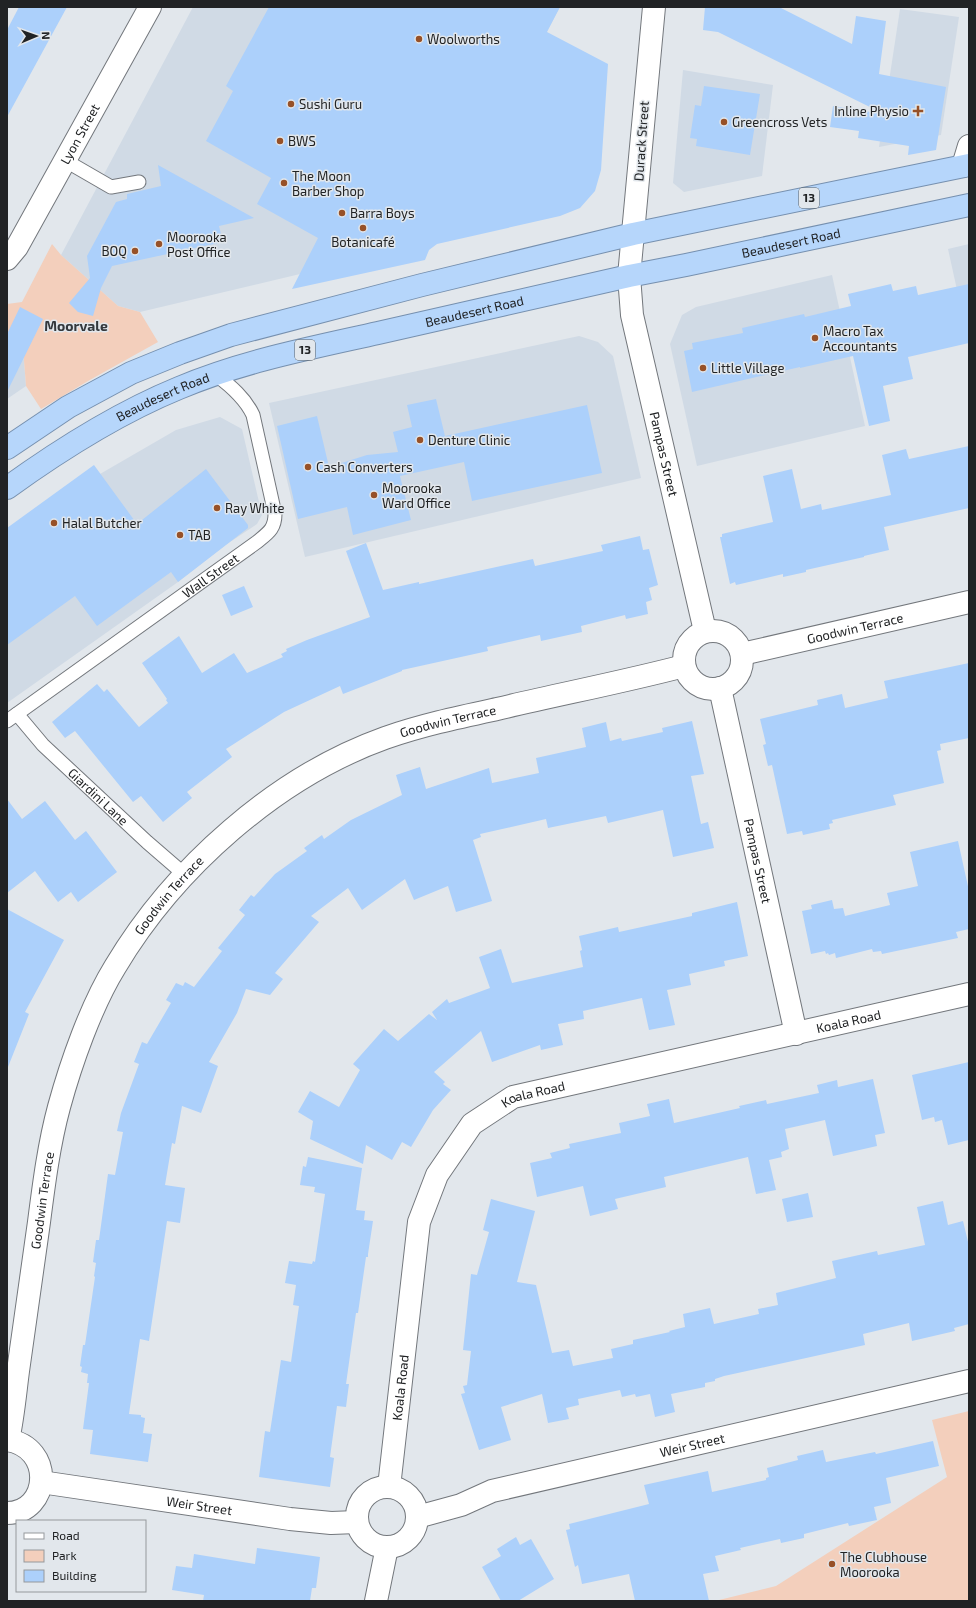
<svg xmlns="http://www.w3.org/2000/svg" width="976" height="1608" font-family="'Exo 2',sans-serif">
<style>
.built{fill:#d0dae5}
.green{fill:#f3cfbc}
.building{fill:#acd0fb}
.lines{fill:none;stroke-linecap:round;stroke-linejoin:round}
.service-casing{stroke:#73777c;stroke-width:15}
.minor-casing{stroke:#73777c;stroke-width:24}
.trunk-casing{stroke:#7690af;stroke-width:24}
.service{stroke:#fff;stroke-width:13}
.minor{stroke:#fff;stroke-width:22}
.trunk{stroke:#b6d6fb;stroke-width:22}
.poi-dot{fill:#975128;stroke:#e2e7ec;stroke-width:1.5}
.labels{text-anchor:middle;stroke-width:3;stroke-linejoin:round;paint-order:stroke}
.shield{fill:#e2e7ec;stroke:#5b5e61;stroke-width:1}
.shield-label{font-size:12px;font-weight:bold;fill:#212325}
.poi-label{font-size:13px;fill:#212325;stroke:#e2e7ec;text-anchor:start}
.street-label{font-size:13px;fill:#212325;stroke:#e2e7ec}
.neighbourhood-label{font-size:14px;font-weight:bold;fill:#34383c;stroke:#e2e7ec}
</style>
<rect width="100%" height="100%" fill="#e2e7ec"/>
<g class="built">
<polygon points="193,7 560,7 432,246 300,274 140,312 118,306 61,255"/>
<polygon points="900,9 959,17 941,135 879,147"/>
<polygon points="683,70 773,85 762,176 684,192 673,183"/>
<polygon points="969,244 969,344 948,249"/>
<polygon points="832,275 865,426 697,466 670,344 682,315 696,307"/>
<polygon points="579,336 598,342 613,356 641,478 305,557 269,403"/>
<polygon points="7,339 23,348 26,386 7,399"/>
<polygon points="220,417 242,429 262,515 257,524 227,544 178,582 7,703 7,543 100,474 176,430"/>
</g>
<g class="green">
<polygon points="52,244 61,255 118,306 140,312 158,342 88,381 41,409 26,386 23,348 7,339 7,304 22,302"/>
<polygon points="969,1411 969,1601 715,1601 776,1586 947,1477 932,1420"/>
</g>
<g class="building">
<polygon points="19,7 67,7 7,117 7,30"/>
<polygon points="269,7 560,7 547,32 608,64 601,170 595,191 580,208 560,216 437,244 429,250 425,260 292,289 318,238 257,204 271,178 206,141 233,91 226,86"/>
<polygon points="705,7 779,7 852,44 856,16 886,21 879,74 946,87 936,150 908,155 909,146 858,138 859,131 830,127 833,106 884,114 718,32 703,30"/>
<polygon points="704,86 760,94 750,155 696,146 697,139 690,138 695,105 701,106"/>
<polygon points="158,165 254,218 219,226 223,242 112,266 101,288 93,316 78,312 69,303 90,278 87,256 116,202 127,199 127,194 161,186"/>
<polygon points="891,284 893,291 916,286 918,295 969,284 969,343 908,357 913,379 883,386 890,421 869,426 853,356 800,368 800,367 692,392 684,351 693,349 692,343 743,333 742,328 804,314 805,317 851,306 848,294"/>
<polygon points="20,307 43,319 7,392 7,334"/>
<polygon points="436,399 445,436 587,405 602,473 472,501 464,462 400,476 411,520 353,535 347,507 298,519 277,426 317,416 329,467 367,455 398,452 393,432 412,427 407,405"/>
<polygon points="969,446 969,508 884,527 889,550 864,556 864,557 806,570 806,572 783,577 783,574 736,585 735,582 730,584 720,537 722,537 722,534 773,522 763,476 792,469 801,509 821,504 822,510 891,495 882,455 906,449 909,459"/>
<polygon points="94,465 137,524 206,469 248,525 248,528 178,582 171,572 97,626 75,596 7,645 7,528"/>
<polygon points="640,536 643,550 649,549 658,585 649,588 652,600 646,602 648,614 626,619 625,615 581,626 582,632 541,641 540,635 487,647 488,651 402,670 402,671 343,694 340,686 284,712 226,749 232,757 187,792 192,798 163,822 141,796 133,802 75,731 65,738 52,722 97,684 104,692 107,689 139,727 168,703 166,700 167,699 142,663 179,636 202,673 234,653 247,673 283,657 281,654 287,651 286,649 307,640 370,617 346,551 366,543 383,590 419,582 419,584 533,559 535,566 603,551 601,545"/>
<polygon points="244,586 253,607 231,616 222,595"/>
<polygon points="969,663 969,738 940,744 941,750 937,751 944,783 893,795 896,805 832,820 833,823 829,824 830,829 803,835 802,831 787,834 772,765 768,766 763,745 766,744 760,719 818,705 817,700 842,694 845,708 888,698 884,681"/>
<polygon points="692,721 704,774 691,776 701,824 708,822 714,848 673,857 663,810 608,823 606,816 548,828 546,819 480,834 481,837 473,840 492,901 456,912 448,886 414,900 405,879 362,910 348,888 311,916 319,922 275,973 283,979 270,995 246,989 237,1013 209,1062 218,1066 201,1113 182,1106 175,1144 172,1143 165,1185 185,1188 180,1223 167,1221 149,1341 140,1339 129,1414 141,1415 141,1417 145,1418 143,1433 152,1434 148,1462 90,1454 93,1430 83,1429 89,1383 87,1383 88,1374 81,1372 82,1367 80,1366 83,1345 85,1345 95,1277 94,1276 96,1263 93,1262 96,1240 99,1240 108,1174 115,1175 123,1132 117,1131 121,1113 139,1064 134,1062 142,1042 147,1044 171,1003 166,1000 176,983 183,986 185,982 194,987 222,951 218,948 245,915 239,910 251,895 254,897 275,874 307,851 304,848 322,835 324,839 351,820 402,795 396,775 420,767 426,789 489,768 492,783 539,773 536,758 586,747 582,728 606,722 610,741 621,738 622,741 663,732 662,728"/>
<polygon points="7,799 22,819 45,801 75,840 86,831 117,872 78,902 71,892 58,902 35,871 7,893"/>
<polygon points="958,841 969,891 969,929 956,932 958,938 882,954 881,951 873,952 872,949 836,958 835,953 829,955 828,953 826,954 825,951 811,954 802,911 812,909 811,905 832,900 834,909 843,908 845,916 890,905 887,893 918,886 910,852"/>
<polygon points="737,902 748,956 724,961 725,966 689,974 691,985 667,990 675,1025 649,1030 642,998 583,1011 584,1019 558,1024 563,1045 541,1050 540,1045 492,1062 481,1031 434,1072 445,1082 443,1084 451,1090 433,1110 411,1147 402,1142 392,1160 366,1145 363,1164 310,1139 313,1121 298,1112 310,1091 339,1107 360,1070 353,1064 384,1029 398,1041 429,1014 437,1020 432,1012 447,999 449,1003 490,988 479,957 501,949 512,983 583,967 580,951 582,950 579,936 618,927 619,932 692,916 692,913"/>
<polygon points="7,909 64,940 25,1012 29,1014 8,1067 7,1067"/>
<polygon points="969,1062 969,1140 948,1145 942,1120 935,1122 934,1117 922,1120 912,1075"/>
<polygon points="873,1079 885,1133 875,1135 877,1146 833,1156 825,1120 785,1129 789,1149 781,1152 782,1157 769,1160 776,1190 756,1194 748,1157 664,1177 666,1187 615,1199 618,1209 590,1216 583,1186 537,1197 530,1163 552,1158 550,1153 570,1148 569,1144 621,1133 619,1123 650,1116 647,1104 669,1099 674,1123 740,1108 739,1106 766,1100 767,1104 819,1093 817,1085 837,1080 838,1087"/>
<polygon points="308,1157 362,1168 356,1210 365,1211 364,1220 373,1221 368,1254 368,1257 366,1257 358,1313 356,1313 346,1384 349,1384 346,1407 337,1406 330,1457 334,1458 330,1487 259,1477 265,1431 270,1432 281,1360 291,1362 299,1306 293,1305 296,1285 285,1283 289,1261 312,1264 313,1261 315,1262 325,1194 314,1192 315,1187 300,1185 303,1166 306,1167"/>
<polygon points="808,1193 813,1217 787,1222 782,1199"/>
<polygon points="491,1199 535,1211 517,1282 536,1285 552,1353 569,1350 573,1366 613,1358 611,1349 633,1344 633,1340 670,1332 669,1331 685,1327 683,1314 710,1308 714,1324 759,1314 758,1309 778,1305 776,1293 836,1278 832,1261 877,1251 878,1255 925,1245 917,1207 943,1201 948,1225 963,1221 969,1246 969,1324 954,1328 955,1331 912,1341 909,1323 863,1334 865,1345 724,1376 715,1379 715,1381 705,1383 705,1387 671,1394 675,1412 655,1417 650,1394 636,1397 635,1394 622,1397 620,1390 578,1399 579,1405 566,1408 569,1419 548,1423 542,1394 501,1407 511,1440 479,1450 461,1394 465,1393 463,1386 467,1385 471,1351 463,1350 471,1274 477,1275 489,1232 483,1230"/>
<polygon points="933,1441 939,1466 886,1478 891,1503 874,1507 877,1520 849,1526 848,1523 804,1534 804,1538 781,1543 780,1539 740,1548 741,1550 715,1556 719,1571 703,1574 709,1601 635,1601 629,1574 582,1584 578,1565 575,1567 566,1530 570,1529 569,1524 649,1504 644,1485 708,1471 712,1492 766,1480 766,1478 769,1477 767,1468 798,1460 797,1456 823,1450 826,1462 875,1452 876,1454"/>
<polygon points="516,1537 520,1545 531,1539 554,1579 518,1601 501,1601 482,1567 501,1556 497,1549"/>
<polygon points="257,1548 320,1557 316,1588 312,1588 310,1601 203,1601 204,1595 172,1590 176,1566 192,1568 194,1554 255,1564"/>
</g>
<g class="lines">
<g class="service-casing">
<g id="service">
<polyline points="66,161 111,187 139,182"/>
<path id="s1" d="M17,714L43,745L147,842L184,874"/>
<path id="s2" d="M7,721L257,542C268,533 275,529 275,514L253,415C245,398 231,386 216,375"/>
</g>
</g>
<g class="minor-casing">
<g id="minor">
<path id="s3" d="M654,7L629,276L632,315L705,631"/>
<polyline points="963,166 969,146"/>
<path id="s4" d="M7,259L17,247L150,7"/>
<circle cx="713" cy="660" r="29"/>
<path id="s5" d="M742,654L969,602"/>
<path id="s6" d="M720,688L796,1034"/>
<path d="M7,1440C55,1447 50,1513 7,1513"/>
<path id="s7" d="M8,1440C13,1418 15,1394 18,1371C25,1321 32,1271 39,1222C44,1183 49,1144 59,1107C71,1063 91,1006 115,967C174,868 276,777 385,738C422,725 460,717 497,709C560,694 623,682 684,666"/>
<path id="s8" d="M41,1482L290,1519L331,1523L357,1522"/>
<circle cx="387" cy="1517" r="30"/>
<path id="s9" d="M389,1487L419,1222L437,1175L472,1124L513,1097L969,994"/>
<path id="s10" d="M417,1517L461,1505L492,1491L969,1381"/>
<polyline points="376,1601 387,1547"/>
</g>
</g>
<g class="trunk-casing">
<g id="trunk">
<polyline points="7,448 68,407 131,373 180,353 231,335 422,285 633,234 969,165"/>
<path id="s11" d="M7,488C61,449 118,413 179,388C243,361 311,348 378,333C462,314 545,295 629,276L686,265L969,205"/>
</g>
</g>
<use href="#service" class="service"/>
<use href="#minor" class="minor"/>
<use href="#trunk" class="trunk"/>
</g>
<g class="poi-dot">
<circle cx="419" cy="39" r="4"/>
<circle cx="291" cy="104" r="4"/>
<path d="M916 105h4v4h4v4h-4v4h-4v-4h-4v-4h4z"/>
<circle cx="724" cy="122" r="4"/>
<circle cx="280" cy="141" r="4"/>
<circle cx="284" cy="183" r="4"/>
<circle cx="342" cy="213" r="4"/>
<circle cx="363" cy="228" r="4"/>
<circle cx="159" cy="244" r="4"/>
<circle cx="135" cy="251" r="4"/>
<circle cx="815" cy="338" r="4"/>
<circle cx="703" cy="368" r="4"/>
<circle cx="420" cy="440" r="4"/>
<circle cx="308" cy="467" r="4"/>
<circle cx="374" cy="495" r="4"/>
<circle cx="217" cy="508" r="4"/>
<circle cx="54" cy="523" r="4"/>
<circle cx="180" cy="535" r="4"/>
<circle cx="832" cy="1564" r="4"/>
</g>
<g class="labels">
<g class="shield">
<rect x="799" y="188" width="20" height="20" rx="3"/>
<rect x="295" y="340" width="20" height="20" rx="3"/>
</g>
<g class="shield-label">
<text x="809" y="202">13</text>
<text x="305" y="354">13</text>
</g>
<g class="poi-label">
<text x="427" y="44">Woolworths</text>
<text x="299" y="109">Sushi Guru</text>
<text x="909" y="116" text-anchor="end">Inline Physio</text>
<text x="732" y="127">Greencross Vets</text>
<text x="288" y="146">BWS</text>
<text x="292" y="181">The Moon<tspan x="292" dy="15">Barber Shop</tspan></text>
<text x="350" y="218">Barra Boys</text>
<text x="167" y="242">Moorooka<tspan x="167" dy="15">Post Office</tspan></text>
<text x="363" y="247" text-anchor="middle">Botanicafé</text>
<text x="127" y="256" text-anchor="end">BOQ</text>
<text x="823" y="336">Macro Tax<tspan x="823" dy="15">Accountants</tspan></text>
<text x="711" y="373">Little Village</text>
<text x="428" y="445">Denture Clinic</text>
<text x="316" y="472">Cash Converters</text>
<text x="382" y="493">Moorooka<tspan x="382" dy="15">Ward Office</tspan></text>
<text x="225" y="513">Ray White</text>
<text x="62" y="528">Halal Butcher</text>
<text x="188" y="540">TAB</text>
<text x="840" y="1562">The Clubhouse<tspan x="840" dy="15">Moorooka</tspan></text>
</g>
<g class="street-label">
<text dy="5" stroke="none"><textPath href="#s4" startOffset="145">Lyon Street</textPath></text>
<text transform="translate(641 141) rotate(-86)" y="5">Durack Street</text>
<text dy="5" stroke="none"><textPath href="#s11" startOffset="829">Beaudesert Road</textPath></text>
<text dy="5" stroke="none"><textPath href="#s11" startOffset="505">Beaudesert Road</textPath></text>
<text dy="5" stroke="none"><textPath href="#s11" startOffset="181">Beaudesert Road</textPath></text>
<text dy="5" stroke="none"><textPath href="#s3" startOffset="452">Pampas Street</textPath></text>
<text dy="5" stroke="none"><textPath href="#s2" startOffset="250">Wall Street</textPath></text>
<text dy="5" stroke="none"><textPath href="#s5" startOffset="116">Goodwin Terrace</textPath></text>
<text dy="5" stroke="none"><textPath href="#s7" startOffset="914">Goodwin Terrace</textPath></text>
<text dy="5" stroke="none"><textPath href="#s1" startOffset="116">Giardini Lane</textPath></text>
<text dy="5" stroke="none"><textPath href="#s6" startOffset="177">Pampas Street</textPath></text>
<text dy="5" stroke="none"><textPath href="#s7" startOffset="578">Goodwin Terrace</textPath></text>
<text dy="5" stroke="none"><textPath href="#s9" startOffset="772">Koala Road</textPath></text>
<text dy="5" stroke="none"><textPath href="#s9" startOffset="448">Koala Road</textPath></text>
<text dy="5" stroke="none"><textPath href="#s7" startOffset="242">Goodwin Terrace</textPath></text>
<text dy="5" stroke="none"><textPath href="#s9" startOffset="100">Koala Road</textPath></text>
<text dy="5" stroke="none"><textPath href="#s10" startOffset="285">Weir Street</textPath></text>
<text dy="5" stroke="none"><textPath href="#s8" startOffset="160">Weir Street</textPath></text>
</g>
<g class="neighbourhood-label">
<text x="76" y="331">Moorvale</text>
</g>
</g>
<rect width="976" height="1608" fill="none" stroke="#212325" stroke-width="16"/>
<rect x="16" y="1520" width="130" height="72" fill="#e2e7ec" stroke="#95999c"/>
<rect x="24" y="1533" width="20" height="6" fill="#ffffff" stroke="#95999c"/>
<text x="52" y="1540" font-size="12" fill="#212325">Road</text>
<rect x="24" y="1550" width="20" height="12" fill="#f3cfbc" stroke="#95999c"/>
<text x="52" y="1560" font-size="12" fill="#212325">Park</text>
<rect x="24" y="1570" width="20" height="12" fill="#acd0fb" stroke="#95999c"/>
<text x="52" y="1580" font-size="12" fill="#212325">Building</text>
<g transform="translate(36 36) rotate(88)" stroke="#e2e7ec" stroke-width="3" paint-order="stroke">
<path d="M0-3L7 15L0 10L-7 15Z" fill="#212325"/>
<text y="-6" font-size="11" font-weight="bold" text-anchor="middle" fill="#212325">N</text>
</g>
</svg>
